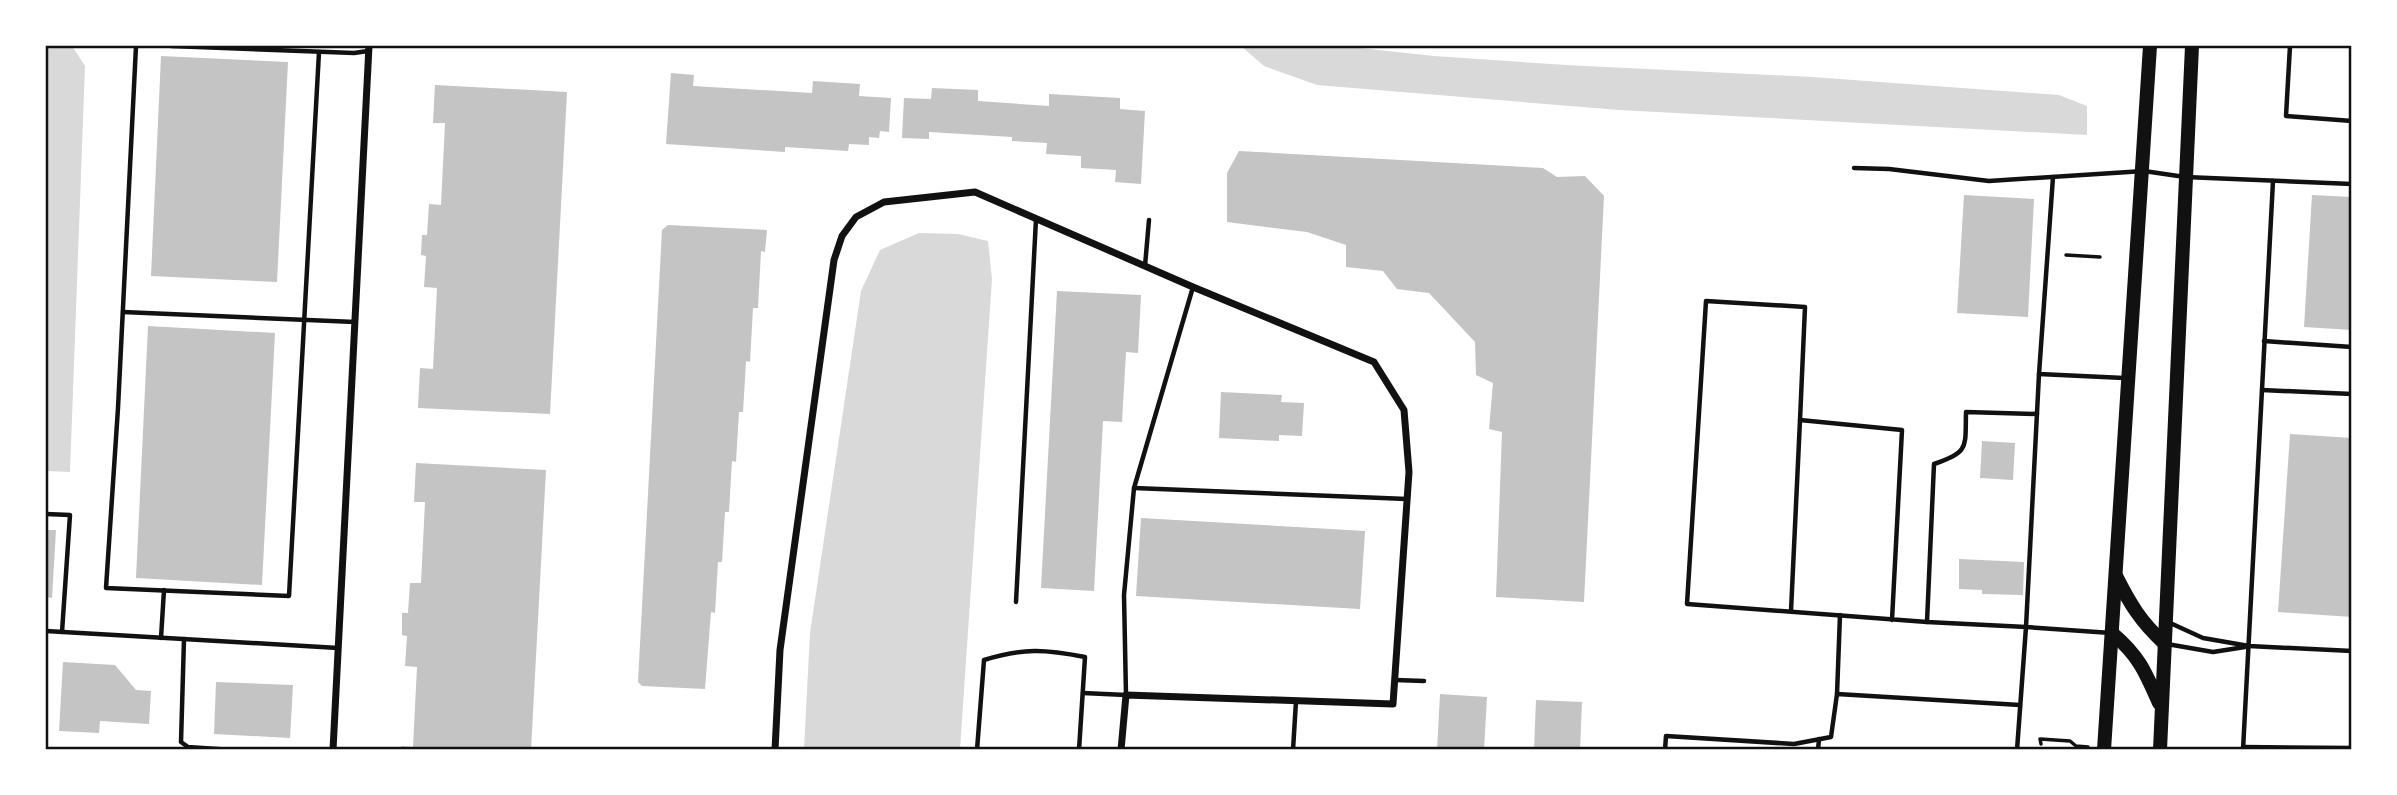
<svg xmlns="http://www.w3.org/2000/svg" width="2397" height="795" font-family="'IBM Plex Serif',serif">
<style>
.water{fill:#d9d9d9}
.building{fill:#c4c4c4}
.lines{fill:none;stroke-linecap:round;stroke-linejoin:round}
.path{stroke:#111;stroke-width:3.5}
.service{stroke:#111;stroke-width:4.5}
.minor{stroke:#111;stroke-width:7}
.primary{stroke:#111;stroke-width:14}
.neatline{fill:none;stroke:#111;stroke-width:2.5}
</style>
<rect width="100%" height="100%" fill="#fff"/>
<g class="water">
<polygon points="46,46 72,46 85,66 70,472 46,471"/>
<polygon points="1241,46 1341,46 1434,56 1566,65 1812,77 2059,95 2087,106 2087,135 1619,110 1317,85 1264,66"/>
<polygon points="919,233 958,234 988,241 992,279 960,749 804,749 810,633 861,291 880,250"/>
</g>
<g class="building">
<polygon points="161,56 288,62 277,282 151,276"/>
<polygon points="671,73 694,75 693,86 812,93 813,81 860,84 859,96 891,98 889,132 880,131 879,138 869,137 869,145 849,144 848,151 785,147 785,152 666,144"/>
<polygon points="435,85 567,92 550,414 418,408 420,368 433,369 437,288 424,287 426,256 421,255 422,235 427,235 429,204 441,205 445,123 433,123"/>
<polygon points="932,88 978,90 978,101 1049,106 1049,94 1120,98 1120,109 1145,111 1141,184 1115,182 1116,170 1081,168 1081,156 1046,154 1047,143 1012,141 1012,137 929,132 929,139 902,138 904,98 931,99"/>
<polygon points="1239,151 1543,168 1557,177 1585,176 1604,196 1584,602 1496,597 1502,432 1489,429 1493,383 1476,375 1475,342 1429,293 1397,289 1383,271 1346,267 1346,245 1307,232 1227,222 1227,173"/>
<polygon points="1964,195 2034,199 2028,317 1957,313"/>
<polygon points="2312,195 2352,197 2352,330 2304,327"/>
<polygon points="668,225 767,230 765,252 761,251 758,308 753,308 750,362 746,361 743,412 739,412 736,462 732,461 729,512 725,512 722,562 718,562 715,613 711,612 705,689 642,686 638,682 662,230"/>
<polygon points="1057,291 1141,295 1138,353 1126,352 1122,422 1103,421 1094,591 1041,588"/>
<polygon points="148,326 275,333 262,585 136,578"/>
<polygon points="1221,392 1282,395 1281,402 1304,403 1302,436 1279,435 1279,441 1219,438"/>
<polygon points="2290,434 2352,438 2352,617 2278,612"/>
<polygon points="1982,441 2015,443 2013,480 1980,478"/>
<polygon points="416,463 546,470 531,750 401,750 401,746 413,747 417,667 405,666 407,636 402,635 402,613 408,613 410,583 421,583 425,502 414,502"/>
<polygon points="1141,518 1365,531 1360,609 1136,596"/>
<polygon points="46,530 56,530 52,598 46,597"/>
<polygon points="1959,559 2024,562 2023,595 1982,594 1982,590 1959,589"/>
<polygon points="63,662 115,665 136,690 151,691 149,724 100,721 99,733 59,731"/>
<polygon points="216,682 293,685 290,738 214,734"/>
<polygon points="1440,694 1487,697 1484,750 1437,750"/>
<polygon points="1536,700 1582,702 1580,750 1534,750"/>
</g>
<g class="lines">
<g class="path">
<polyline points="2066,255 2100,257"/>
<polyline points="2041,744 2040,739 2070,741 2076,746 2088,747"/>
</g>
<g class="service">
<polyline points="136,46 118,408 106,588 289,596 319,52"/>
<polyline points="171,46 354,53 368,51"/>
<polyline points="2290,46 2286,116 2352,121"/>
<polyline points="1854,168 1889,169 1989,181 2144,171 2185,177 2352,184"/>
<polyline points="2053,177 2039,374 2124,378"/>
<polyline points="1145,266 1149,220"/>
<polyline points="123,312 355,322"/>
<polyline points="2264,341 2352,347"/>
<polyline points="2039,374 2026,627 2111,633"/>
<polyline points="2262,390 2352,394"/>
<polyline points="1134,488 1407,499"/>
<polyline points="46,514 70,515 62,632"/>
<polyline points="1016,602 1036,219"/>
<polyline points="1791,611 1800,420"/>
<path d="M1892,620L1902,430L1800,420L1805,307L1706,301L1687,604C1767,610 1847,616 1927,622"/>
<polyline points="2168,622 2203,638 2249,646 2352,651"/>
<polyline points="46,631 338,648"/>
<polyline points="161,638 164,590"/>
<polyline points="184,639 181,742 188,747 232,750"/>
<polyline points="2167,644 2213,652 2245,647"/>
<polyline points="1395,680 1424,681"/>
<polyline points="1083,693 1126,695 1124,595 1134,488 1193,287"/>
<polyline points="1837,694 1840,615"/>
<polyline points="2243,747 2352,748"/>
<path d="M977,750L984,660C1024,648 1044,649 1085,657L1079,750"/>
<polyline points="1293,750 1296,701"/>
<polyline points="1665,750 1666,736 1794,744 1831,737 1837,694 2020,705"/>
<polyline points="1818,750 1819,739"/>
<path d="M2017,750L2026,627L1927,622L1934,464C1970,452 1965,447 1966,412L2037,414"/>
<polyline points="2243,750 2273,181"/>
</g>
<g class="minor">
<polyline points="333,750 369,46"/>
<polyline points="775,750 780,650 834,260 842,236 856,217 884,202 975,192 1193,287 1374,362 1404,410 1409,472 1393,704 1126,695 1121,750"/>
</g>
<g class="primary">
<path d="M2116,576C2130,604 2141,622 2164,643"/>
<path d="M2112,633C2139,656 2145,671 2159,703"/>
<polyline points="2104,750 2150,46"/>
<polyline points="2160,750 2192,46"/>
</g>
</g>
<rect width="2397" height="795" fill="none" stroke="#ffffff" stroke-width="94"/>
<rect x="47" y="47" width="2303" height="701" class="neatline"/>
</svg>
